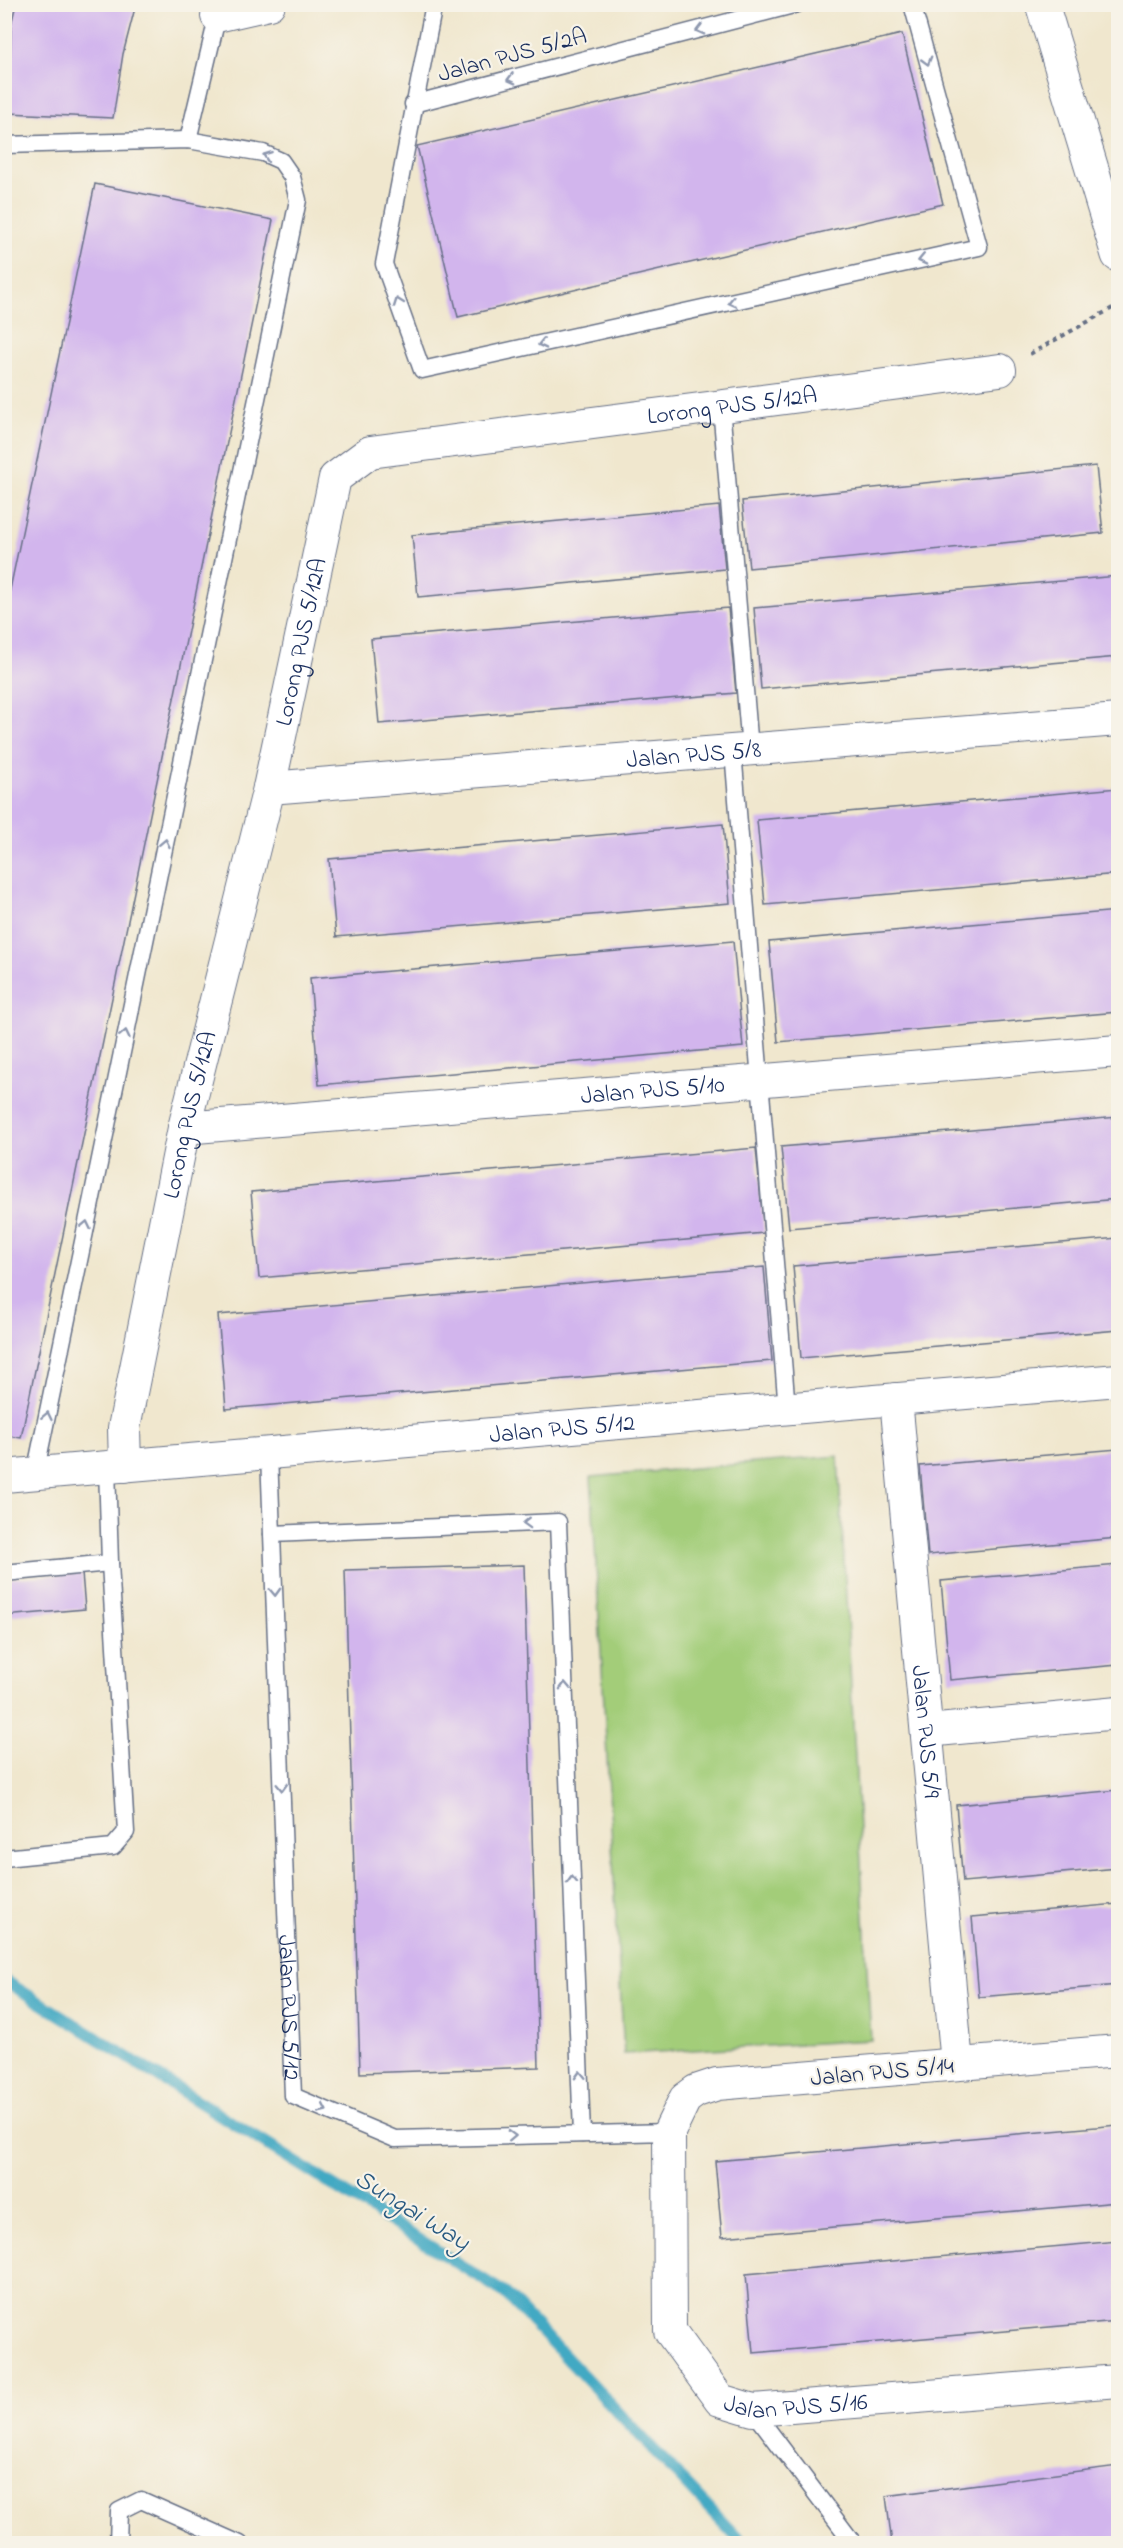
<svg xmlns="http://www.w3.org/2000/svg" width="1123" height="2548" font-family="'Indie Flower',sans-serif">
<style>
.green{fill:#a3cd79;stroke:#5f7e6c;stroke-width:1.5}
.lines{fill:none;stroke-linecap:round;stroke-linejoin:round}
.stream{stroke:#43a9c3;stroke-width:12}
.building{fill:#d2b5ed}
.service-casing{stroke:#666f85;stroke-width:19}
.minor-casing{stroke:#666f85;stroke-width:34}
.tertiary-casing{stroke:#666f85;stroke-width:35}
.path{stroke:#666f85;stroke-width:4;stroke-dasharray:4.5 4.5;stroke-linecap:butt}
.service{stroke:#fff;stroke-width:16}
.minor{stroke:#fff;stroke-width:32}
.tertiary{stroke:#fff;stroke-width:33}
.oneway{stroke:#8d97ae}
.labels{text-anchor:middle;stroke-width:4.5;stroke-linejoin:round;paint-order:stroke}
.street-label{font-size:24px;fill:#1b2f5e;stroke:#f7f3e8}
.water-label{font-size:26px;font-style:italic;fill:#295a81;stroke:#f7f3e8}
</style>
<rect width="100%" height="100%" fill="#f7f3e8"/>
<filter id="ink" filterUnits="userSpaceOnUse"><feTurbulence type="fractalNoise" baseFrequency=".0167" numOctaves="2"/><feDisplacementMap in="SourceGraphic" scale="12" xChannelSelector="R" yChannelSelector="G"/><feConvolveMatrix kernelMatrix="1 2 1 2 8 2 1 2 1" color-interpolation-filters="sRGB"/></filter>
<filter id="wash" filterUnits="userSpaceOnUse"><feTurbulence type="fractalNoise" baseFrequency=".008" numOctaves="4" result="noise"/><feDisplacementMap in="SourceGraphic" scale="24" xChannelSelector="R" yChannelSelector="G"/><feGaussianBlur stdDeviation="1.35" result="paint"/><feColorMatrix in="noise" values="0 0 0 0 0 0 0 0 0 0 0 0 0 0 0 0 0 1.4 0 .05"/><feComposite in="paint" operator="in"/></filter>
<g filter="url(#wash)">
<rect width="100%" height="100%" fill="#f0e7ce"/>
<polygon class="green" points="838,1456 871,2040 624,2054 591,1477"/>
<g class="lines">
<polyline class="stream" points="4,1980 505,2293 743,2544"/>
</g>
<g id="blocks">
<g class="building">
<polygon points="16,4 136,4 123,54 113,118 9,113 11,25"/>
<polygon points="902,34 943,204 458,317 417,146"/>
<polygon points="95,184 273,220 21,1438 4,1435 4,618"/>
<polygon points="1096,466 1103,533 749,568 742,501"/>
<polygon points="719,506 725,569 418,597 412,535"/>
<polygon points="1118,576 1118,657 761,689 754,608"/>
<polygon points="728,608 736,693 379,724 371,639"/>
<polygon points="1118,788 1118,874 765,905 757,820"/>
<polygon points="723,824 730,903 336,937 329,859"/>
<polygon points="1118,911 1118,1012 778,1042 769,942"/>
<polygon points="733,941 743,1047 319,1085 310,978"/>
<polygon points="1118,1117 1118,1199 789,1228 781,1147"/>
<polygon points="756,1148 764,1233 259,1278 251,1192"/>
<polygon points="1118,1238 1118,1330 801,1358 793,1266"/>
<polygon points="764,1267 772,1361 226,1409 218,1315"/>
<polygon points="1118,1449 1118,1538 928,1555 920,1466"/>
<polygon points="524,1565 539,2067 360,2073 345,1570"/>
<polygon points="1118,1565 1118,1665 950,1680 941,1581"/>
<polygon points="82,1573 85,1609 4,1616 4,1579"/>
<polygon points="1118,1790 1118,1868 963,1882 956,1805"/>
<polygon points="1118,1904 1118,1985 979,1997 972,1917"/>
<polygon points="1118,2125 1118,2202 722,2237 715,2161"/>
<polygon points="1118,2241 1118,2321 753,2353 746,2274"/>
<polygon points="1118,2466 1118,2544 892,2544 886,2496"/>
</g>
</g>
</g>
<g filter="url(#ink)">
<use href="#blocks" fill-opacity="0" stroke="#666f85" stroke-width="1.5"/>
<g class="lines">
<g class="service-casing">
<g id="service">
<polyline points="434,4 384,264 422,370 979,247 912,4"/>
<polyline points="413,104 797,4"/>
<polyline points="188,140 219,10"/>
<polyline points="4,145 188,140 263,153 281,161 292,177 298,200 35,1474"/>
<polyline points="721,406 750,749"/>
<polyline points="733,751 787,1409"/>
<path id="s1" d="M269,1454L293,2096L395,2139L669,2132"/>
<polyline points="272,1534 558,1522 582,2134"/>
<polyline points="4,1573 110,1563"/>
<polyline points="4,1858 113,1847 126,1832 110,1563 107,1467"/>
<polyline points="753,2410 854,2544"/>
<polyline points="118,2544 119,2511 141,2500 240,2544"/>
</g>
</g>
<g class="minor-casing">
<g id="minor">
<polyline points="217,16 269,4"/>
<path id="s2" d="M269,788L1118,720"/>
<path id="s3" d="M184,1128L1118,1051"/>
<path id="s4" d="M896,1399L957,2064"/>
<path id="s5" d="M125,1466L124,1428L184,1128L269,788L335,478L370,452L1000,370"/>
<path id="s6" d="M4,1476L1118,1380"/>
<polyline points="927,1731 1118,1713"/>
<path id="s7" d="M1118,2051L717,2084L696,2091L685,2099L669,2132L670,2331L720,2400L753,2410L1118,2381"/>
</g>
</g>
<g class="tertiary-casing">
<polyline id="tertiary" points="1042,4 1118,255"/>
</g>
<polyline class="path" points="1030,354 1118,305"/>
<use href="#service" class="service"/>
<use href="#minor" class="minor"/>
<use href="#tertiary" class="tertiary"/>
</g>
<defs><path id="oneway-chevron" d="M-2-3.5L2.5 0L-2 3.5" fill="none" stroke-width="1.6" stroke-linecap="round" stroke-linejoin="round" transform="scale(1.5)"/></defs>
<g class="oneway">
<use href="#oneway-chevron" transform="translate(700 30) rotate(165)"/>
<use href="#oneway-chevron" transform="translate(927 61) rotate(74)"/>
<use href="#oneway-chevron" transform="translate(511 79) rotate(165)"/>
<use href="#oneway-chevron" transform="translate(267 156) rotate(-160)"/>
<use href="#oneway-chevron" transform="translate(922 260) rotate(167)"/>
<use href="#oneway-chevron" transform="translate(398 302) rotate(-110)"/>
<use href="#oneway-chevron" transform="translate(732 302) rotate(167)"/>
<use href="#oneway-chevron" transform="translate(542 344) rotate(167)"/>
<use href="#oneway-chevron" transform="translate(165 843) rotate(-78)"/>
<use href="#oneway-chevron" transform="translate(125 1034) rotate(-78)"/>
<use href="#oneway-chevron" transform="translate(86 1225) rotate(-78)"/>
<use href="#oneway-chevron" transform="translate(47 1416) rotate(-78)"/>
<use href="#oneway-chevron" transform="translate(527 1523) rotate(178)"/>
<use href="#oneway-chevron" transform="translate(275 1592) rotate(88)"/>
<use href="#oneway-chevron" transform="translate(565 1686) rotate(-92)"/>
<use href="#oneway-chevron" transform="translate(282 1787) rotate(88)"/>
<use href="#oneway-chevron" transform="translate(572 1880) rotate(-92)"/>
<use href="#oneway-chevron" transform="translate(580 2075) rotate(-92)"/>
<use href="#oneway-chevron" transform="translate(323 2109) rotate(24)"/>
<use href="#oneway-chevron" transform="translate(512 2136) rotate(-2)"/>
</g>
</g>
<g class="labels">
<g class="street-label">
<text transform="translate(512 54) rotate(-15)" y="8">Jalan PJS 5/2A</text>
<text dy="8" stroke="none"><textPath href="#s5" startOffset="1420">Lorong PJS 5/12A</textPath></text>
<text dy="8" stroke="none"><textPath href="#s5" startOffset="844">Lorong PJS 5/12A</textPath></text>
<text dy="8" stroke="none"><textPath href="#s2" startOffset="426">Jalan PJS 5/8</textPath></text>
<text dy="8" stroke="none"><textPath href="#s3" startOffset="470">Jalan PJS 5/10</textPath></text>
<text dy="8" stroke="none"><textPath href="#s5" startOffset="358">Lorong PJS 5/12A</textPath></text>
<text dy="8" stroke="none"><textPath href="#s6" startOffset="560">Jalan PJS 5/12</textPath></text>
<text dy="8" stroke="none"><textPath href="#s4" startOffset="334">Jalan PJS 5/9</textPath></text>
<text dy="8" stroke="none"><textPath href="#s1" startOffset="554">Jalan PJS 5/12</textPath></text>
<text transform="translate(882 2071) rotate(-5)" y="8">Jalan PJS 5/14</text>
<text dy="8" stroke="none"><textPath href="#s7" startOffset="836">Jalan PJS 5/16</textPath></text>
</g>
<g class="water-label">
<text transform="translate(413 2209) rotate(32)" y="9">Sungai Way</text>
</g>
</g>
<rect width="1123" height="2548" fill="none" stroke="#f7f3e8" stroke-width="24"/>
</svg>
